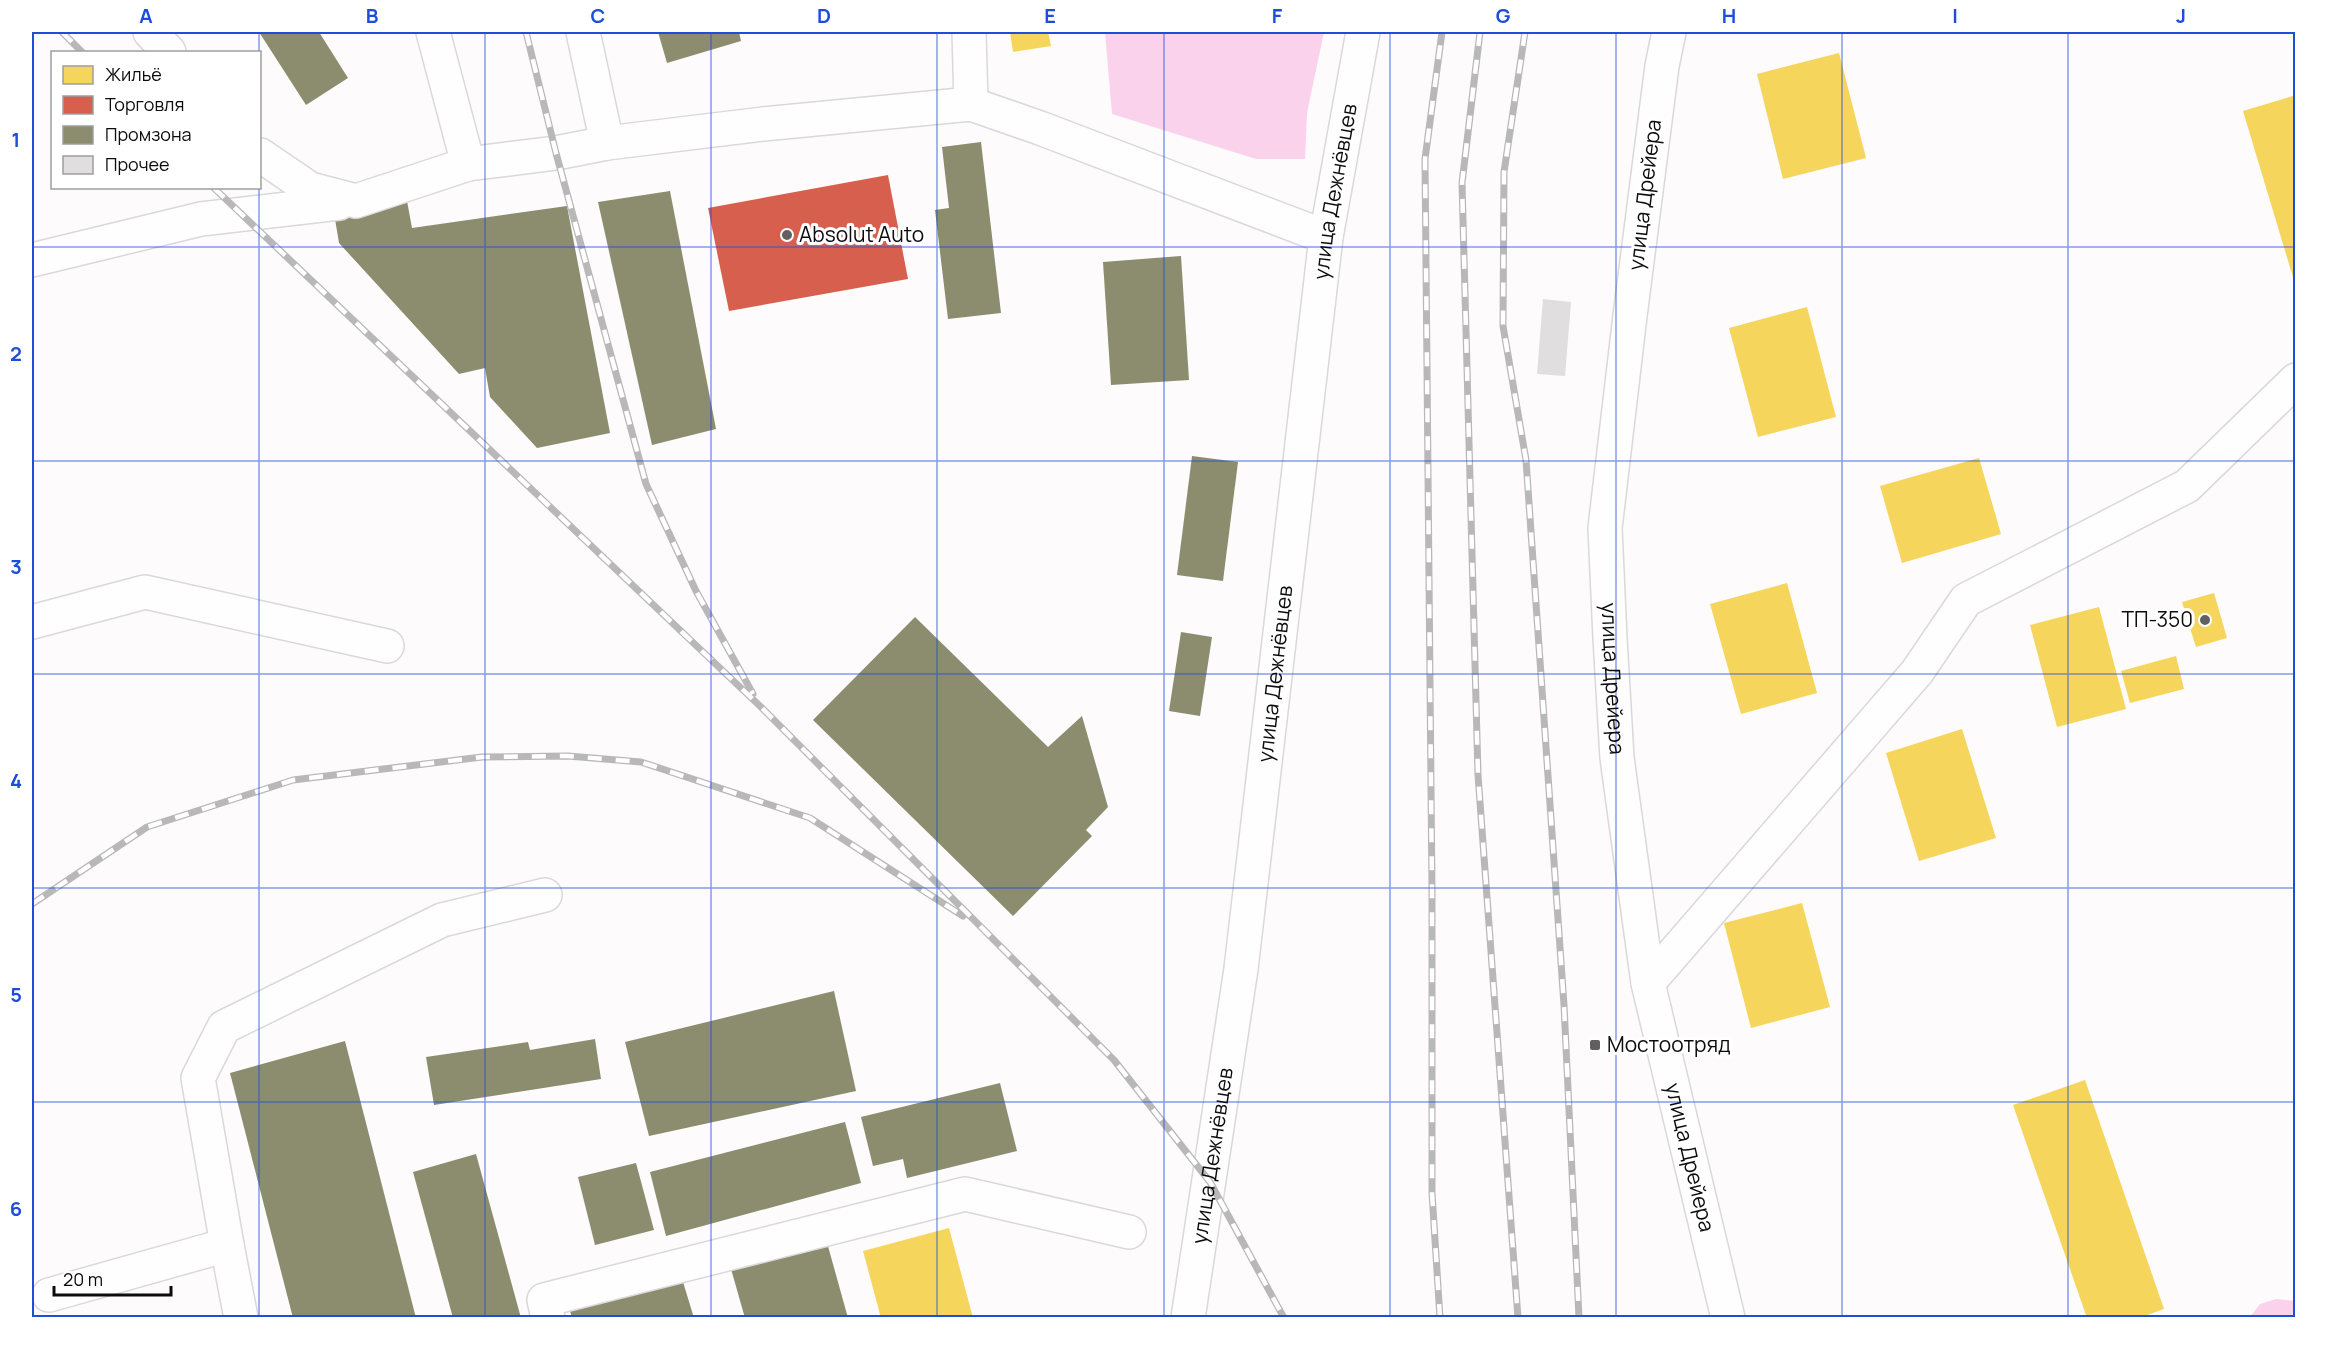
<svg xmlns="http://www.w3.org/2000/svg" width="2327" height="1349" font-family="Manrope,sans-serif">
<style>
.green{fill:#fbd2ec}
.homes{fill:#f6d55c}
.shops{fill:#d6604d}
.industry{fill:#8c8c6e}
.building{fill:#e0dedf}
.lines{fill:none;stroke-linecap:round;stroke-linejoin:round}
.minor-casing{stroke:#dad8d9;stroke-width:36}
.major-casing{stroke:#dad8d9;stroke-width:36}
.minor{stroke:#fffeff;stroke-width:33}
.major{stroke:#fffeff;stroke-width:33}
.rail-casing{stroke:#b9b8b9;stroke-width:7}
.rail{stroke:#fff;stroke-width:4.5;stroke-dasharray:14;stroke-linecap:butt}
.grid{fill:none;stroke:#1d4ed8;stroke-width:1.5;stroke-opacity:0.55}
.poi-dot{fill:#616060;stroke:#fff;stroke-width:2}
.labels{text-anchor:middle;stroke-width:6;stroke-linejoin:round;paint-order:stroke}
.street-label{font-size:21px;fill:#0d0c0c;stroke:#fff}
.poi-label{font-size:21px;fill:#0d0c0c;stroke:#fff;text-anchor:start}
.neatline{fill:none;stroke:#1d4ed8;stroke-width:2}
.grid-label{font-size:20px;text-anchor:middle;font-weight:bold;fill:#1d4ed8}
</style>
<rect width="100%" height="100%" fill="#fdfbfc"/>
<g class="green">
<polygon points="1105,32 1324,32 1307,113 1305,159 1256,159 1112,114"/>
<polygon points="2276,1299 2295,1301 2295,1317 2250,1317 2260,1304"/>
</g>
<g class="homes">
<polygon points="1010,32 1048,32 1051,46 1013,52"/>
<polygon points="1839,53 1866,158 1783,179 1757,74"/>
<polygon points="2296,95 2296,284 2295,284 2243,111"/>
<polygon points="1807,307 1836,417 1758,437 1729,328"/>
<polygon points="1979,458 2001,534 1902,563 1880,486"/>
<polygon points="1787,583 1817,693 1741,714 1710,604"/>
<polygon points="2214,593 2227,638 2196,647 2182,602"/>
<polygon points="2099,607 2126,709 2057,727 2030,625"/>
<polygon points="2176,656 2184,689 2130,703 2121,671"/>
<polygon points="1962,729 1996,838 1919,861 1886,753"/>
<polygon points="1802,903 1830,1007 1751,1028 1724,923"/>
<polygon points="2085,1080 2164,1309 2139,1318 2087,1318 2013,1105"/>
<polygon points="949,1228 973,1318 881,1318 863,1251"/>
</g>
<polygon class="shops" points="888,175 908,279 729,311 708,208"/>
<g class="industry">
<polygon points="259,32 319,32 348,78 306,105"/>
<polygon points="658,32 739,32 741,41 667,63"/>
<polygon points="981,142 1001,313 948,319 935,210 949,208 942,147"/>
<polygon points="670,191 716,429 652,445 598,202"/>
<polygon points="407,201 412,228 567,206 610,433 537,448 490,397 485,368 459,374 339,243 334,213"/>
<polygon points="1181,256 1189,380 1111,385 1103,262"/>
<polygon points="1192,456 1238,462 1223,581 1177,575"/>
<polygon points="915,617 1048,747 1082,716 1108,807 1086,830 1092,836 1013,916 813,720"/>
<polygon points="1181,632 1212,637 1200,716 1169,711"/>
<polygon points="834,991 856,1091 649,1136 625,1042"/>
<polygon points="595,1039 601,1079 434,1105 426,1057 528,1042 530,1050"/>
<polygon points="345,1041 416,1318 293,1318 230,1073"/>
<polygon points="1000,1083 1017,1151 907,1178 903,1159 873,1166 861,1117"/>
<polygon points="845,1122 861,1183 666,1236 650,1172"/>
<polygon points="476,1154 521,1318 453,1318 413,1172"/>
<polygon points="636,1163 654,1230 595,1245 578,1177"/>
<polygon points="821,1221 848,1318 745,1318 725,1248"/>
<polygon points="683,1282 694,1318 572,1318 570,1311"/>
</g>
<polygon class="building" points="1543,299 1571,302 1565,376 1537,374"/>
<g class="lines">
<g class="minor-casing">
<g id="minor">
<polyline points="150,32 169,52"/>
<polyline points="433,32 468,164"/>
<polyline points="583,32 607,143"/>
<polyline points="969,32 971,104"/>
<polyline points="260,155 310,189 356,201 468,164 556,153 607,143 763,124 971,104 1040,128 1326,237"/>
<polyline points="32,260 201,219 339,203"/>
<polyline points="32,622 145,592 387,646"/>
<polyline points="1648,983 1917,672 1966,600 2187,486 2296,380"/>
<polyline points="227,1245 198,1078 224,1027 442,920 545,895"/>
<polyline points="49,1295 227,1245 241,1318"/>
<polyline points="548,1318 544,1300 965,1194 1129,1232"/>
<path id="s1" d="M1188,1318L1241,969L1326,237L1363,32"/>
</g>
</g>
<g class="major-casing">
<g id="major">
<path id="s2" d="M1669,32L1662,66L1630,316L1605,528L1610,638L1617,758L1648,983L1728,1318"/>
</g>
</g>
<use href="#minor" class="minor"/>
<use href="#major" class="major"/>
<g class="rail-casing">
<g id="rail">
<polyline points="62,32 82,52"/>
<polyline points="526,32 556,153 646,484 696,591 753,694"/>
<polyline points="1480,32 1462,183 1478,775 1518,1318"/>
<polyline points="1525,32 1504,172 1503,326 1526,460 1564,1005 1579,1318"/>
<polyline points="214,188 761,707 1114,1060 1210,1182 1284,1318"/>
<polyline points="32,904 147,827 293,780 482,757 568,756 641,762 810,818 963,916"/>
<polyline points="1440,1318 1432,1193 1432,892 1425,159 1442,32"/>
</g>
</g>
<use href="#rail" class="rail"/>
</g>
<path class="grid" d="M259,32V52M485,32V1318M711,32V1318M937,32V1318M1164,32V1318M1390,32V1318M1616,32V1318M1842,32V1318M2068,32V1318M259,188V1318M32,247H2296M32,461H2296M32,674H2296M32,888H2296M32,1102H2296"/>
<g class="poi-dot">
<circle cx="787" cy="235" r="6"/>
<circle cx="2205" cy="620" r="6"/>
<rect x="1589" y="1039" width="12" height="12" rx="3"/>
</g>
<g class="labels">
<g class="street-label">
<text dy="7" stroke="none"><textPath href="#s1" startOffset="1136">улица Дежнёвцев</textPath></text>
<text transform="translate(1645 195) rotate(-83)" y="7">улица Дрейера</text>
<text dy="7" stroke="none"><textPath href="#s1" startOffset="650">улица Дежнёвцев</textPath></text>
<text dy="7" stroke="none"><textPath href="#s2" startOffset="651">улица Дрейера</textPath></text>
<text dy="7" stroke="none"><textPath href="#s1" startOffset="164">улица Дежнёвцев</textPath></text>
<text dy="7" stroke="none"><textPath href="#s2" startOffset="1137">улица Дрейера</textPath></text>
</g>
<g class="poi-label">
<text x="799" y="242">Absolut Auto</text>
<text x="2193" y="627" text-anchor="end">ТП-350</text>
<text x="1607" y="1052">Мостоотряд</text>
</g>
</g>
<rect width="2327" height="1349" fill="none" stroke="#ffffff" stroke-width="66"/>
<rect x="51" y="51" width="210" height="138" fill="#ffffff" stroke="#9e9e9e" stroke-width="1.5"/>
<rect x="63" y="66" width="30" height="18" fill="#f6d55c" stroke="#9e9e9e" stroke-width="1.5"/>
<text x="105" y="81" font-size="18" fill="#0d0c0c">Жильё</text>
<rect x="63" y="96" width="30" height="18" fill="#d6604d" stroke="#9e9e9e" stroke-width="1.5"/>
<text x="105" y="111" font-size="18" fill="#0d0c0c">Торговля</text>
<rect x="63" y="126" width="30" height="18" fill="#8c8c6e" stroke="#9e9e9e" stroke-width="1.5"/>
<text x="105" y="141" font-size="18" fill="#0d0c0c">Промзона</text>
<rect x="63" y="156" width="30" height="18" fill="#e0dedf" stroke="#9e9e9e" stroke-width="1.5"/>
<text x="105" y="171" font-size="18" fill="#0d0c0c">Прочее</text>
<path d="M54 1286v9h117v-9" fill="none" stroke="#0d0c0c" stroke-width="3"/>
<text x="63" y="1286" font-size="18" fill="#0d0c0c" stroke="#ffffff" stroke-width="4.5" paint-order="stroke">20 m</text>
<rect x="33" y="33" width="2261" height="1283" class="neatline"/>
<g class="grid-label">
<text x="146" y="23">A</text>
<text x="372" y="23">B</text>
<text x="598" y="23">C</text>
<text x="824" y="23">D</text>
<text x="1050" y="23">E</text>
<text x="1277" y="23">F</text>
<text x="1503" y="23">G</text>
<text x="1729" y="23">H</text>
<text x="1955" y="23">I</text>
<text x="2181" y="23">J</text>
<text x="16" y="147">1</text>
<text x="16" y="361">2</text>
<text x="16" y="574">3</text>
<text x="16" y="788">4</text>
<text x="16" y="1002">5</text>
<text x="16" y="1216">6</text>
</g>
</svg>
